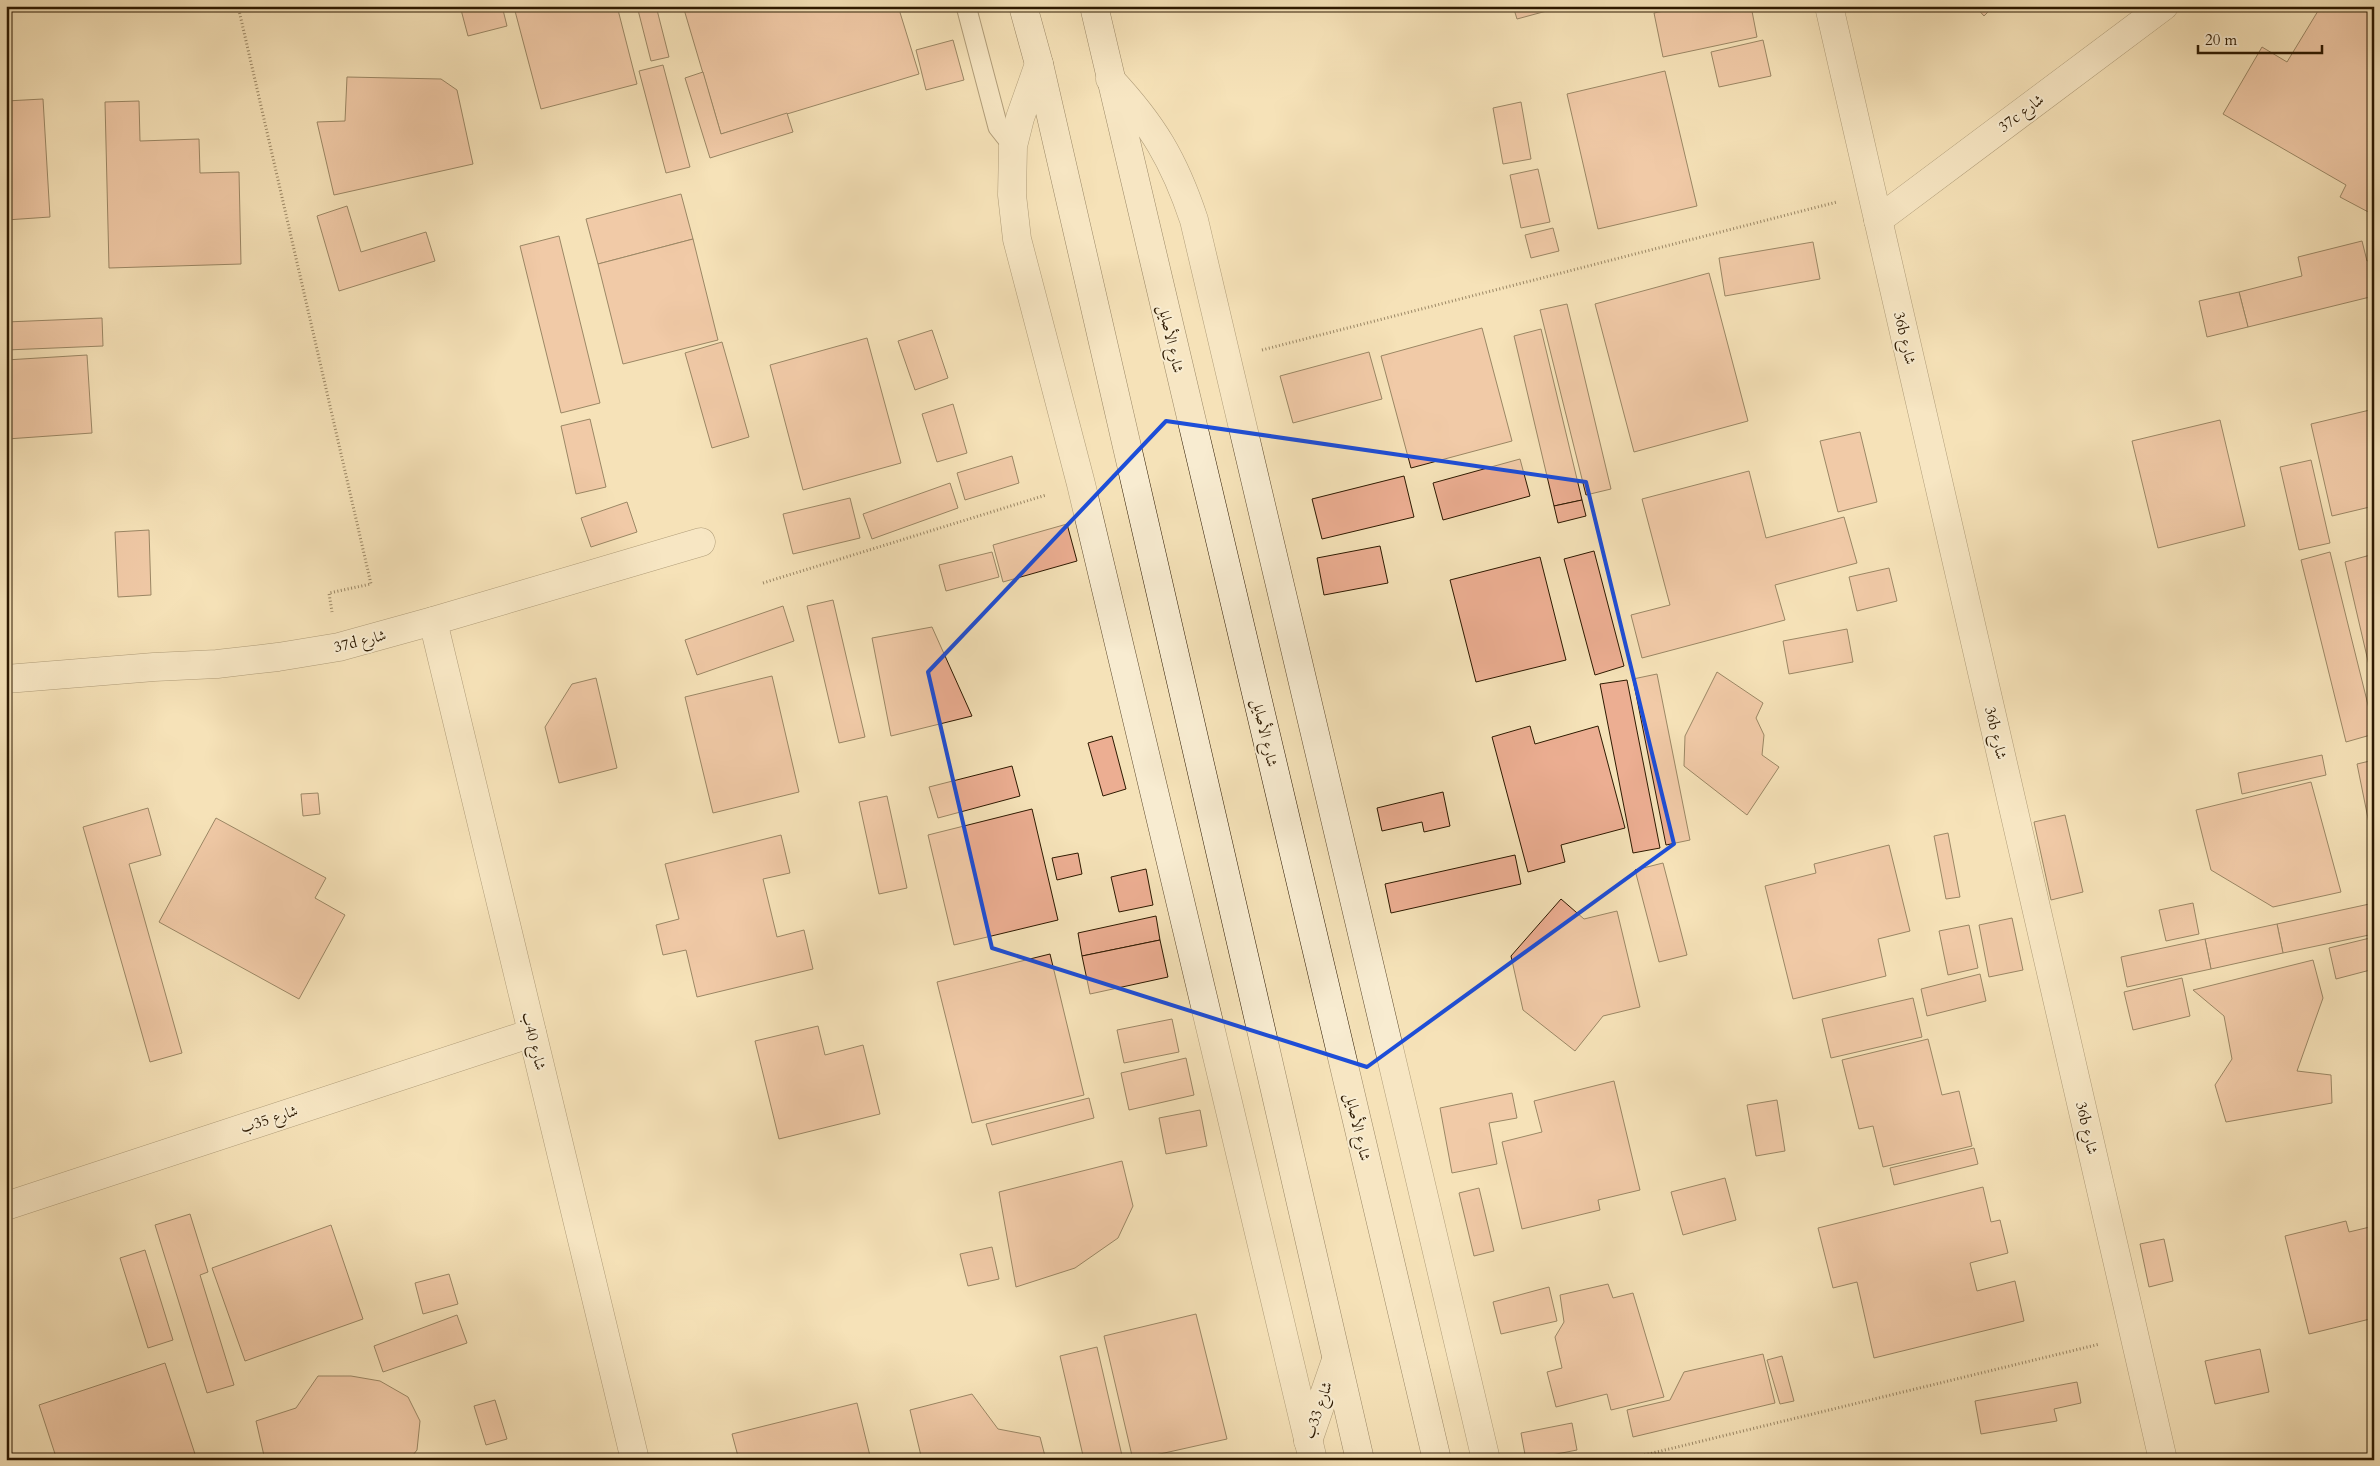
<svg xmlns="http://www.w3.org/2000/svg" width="2380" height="1466" font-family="Cardo,Amiri,serif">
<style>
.building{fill:#ecae92;stroke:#2d1900}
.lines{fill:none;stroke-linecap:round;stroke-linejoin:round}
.lane-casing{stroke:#5f4b2e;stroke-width:21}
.street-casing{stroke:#5f4b2e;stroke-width:29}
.secondary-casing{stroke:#2d1900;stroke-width:29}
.path{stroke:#2d1900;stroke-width:3;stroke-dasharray:1 2.5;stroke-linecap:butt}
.lane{stroke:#f8ecd1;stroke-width:19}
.street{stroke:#f8ecd1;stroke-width:28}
.secondary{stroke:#f8ecd1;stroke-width:28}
.marked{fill:none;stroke:#1d4ed8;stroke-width:4;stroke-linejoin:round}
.labels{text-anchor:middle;stroke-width:4;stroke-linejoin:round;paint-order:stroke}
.street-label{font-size:15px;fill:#2d1900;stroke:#f8ecd1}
</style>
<rect width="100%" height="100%" fill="#f5e2b8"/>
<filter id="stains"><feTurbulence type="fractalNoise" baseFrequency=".004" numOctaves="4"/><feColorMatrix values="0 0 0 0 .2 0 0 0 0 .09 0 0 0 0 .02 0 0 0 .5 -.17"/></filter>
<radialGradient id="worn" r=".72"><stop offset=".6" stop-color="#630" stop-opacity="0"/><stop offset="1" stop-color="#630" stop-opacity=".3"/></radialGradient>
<g class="building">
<polygon points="460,6 502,6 507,26 468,36"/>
<polygon points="533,6 617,6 637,84 541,109 515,11"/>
<polygon points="637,6 656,6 669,57 651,61"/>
<polygon points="683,6 898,6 919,74 721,134"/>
<polygon points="1513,6 1565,6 1517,19"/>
<polygon points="1688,6 1751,6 1757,37 1663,57 1654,13"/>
<polygon points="1975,6 1994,6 1984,16"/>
<polygon points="2321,6 2374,6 2374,215 2340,197 2346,185 2223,114 2262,47 2287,62"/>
<polygon points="953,40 964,80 926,90 916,50"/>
<polygon points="1763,40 1771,76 1719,87 1711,52"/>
<polygon points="663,65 690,167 666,173 639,71"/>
<polygon points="1665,71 1697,206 1598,229 1567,94"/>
<polygon points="703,72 721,134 787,113 793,132 710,158 685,78"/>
<polygon points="347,77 441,79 457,90 473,164 334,195 317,122 345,121"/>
<polygon points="43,99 50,217 6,220 6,101"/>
<polygon points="139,101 140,141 199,139 200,173 239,172 241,264 109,268 105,102"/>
<polygon points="1521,102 1531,159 1503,164 1493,108"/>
<polygon points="1538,169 1550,222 1521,228 1510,175"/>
<polygon points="681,194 693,239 598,264 586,219"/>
<polygon points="347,206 361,252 426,232 435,261 339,291 317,216"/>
<polygon points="1553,228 1559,251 1531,258 1525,235"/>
<polygon points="559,236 600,403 561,413 520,246"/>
<polygon points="693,239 718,340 623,364 598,264"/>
<polygon points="2362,241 2367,261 2374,259 2374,296 2248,327 2239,292 2302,276 2298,257"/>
<polygon points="1813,242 1820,279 1725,296 1719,258"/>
<polygon points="1709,273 1748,421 1634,452 1595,304"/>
<polygon points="2239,292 2248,327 2207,337 2199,301"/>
<polygon points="1567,304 1611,489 1586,495 1540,310"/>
<polygon points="102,318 103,346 6,350 6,322"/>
<polygon points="1482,328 1512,441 1411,468 1381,356"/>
<polygon points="1541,329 1582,500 1554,506 1514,336"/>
<polygon points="932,330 948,378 915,390 898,341"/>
<polygon points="867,338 901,463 803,490 770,365"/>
<polygon points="722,342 749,437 712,448 685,353"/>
<polygon points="1369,352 1382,399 1293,423 1280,376"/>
<polygon points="87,355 92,433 7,439 6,360"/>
<polygon points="953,404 967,453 937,462 922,414"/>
<polygon points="2374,409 2374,506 2332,516 2311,424"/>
<polygon points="590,419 606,487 576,494 561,426"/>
<polygon points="2220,420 2245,526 2158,548 2132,441"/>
<polygon points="1860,432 1877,502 1838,512 1820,441"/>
<polygon points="1012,456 1019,483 965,500 957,473"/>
<polygon points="1520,459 1530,496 1443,520 1433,483"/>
<polygon points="2311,460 2330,543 2299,550 2280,467"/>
<polygon points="1749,471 1766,538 1844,517 1857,563 1775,585 1785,620 1642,658 1631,615 1670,605 1642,499"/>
<polygon points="1404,476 1414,517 1322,539 1312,499"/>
<polygon points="950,483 958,508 872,539 863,514"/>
<polygon points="850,498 860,538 793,554 783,514"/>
<polygon points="1582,500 1586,516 1558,523 1554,506"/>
<polygon points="627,502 637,532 591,547 581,518"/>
<polygon points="1067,524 1077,561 1003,582 993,545"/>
<polygon points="149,530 151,595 118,597 115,532"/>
<polygon points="1380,546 1388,583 1324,595 1317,558"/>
<polygon points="1594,551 1624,666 1595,675 1564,559"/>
<polygon points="992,552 999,577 946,591 939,565"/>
<polygon points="2330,552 2374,729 2374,734 2346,742 2301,560"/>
<polygon points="2374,554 2374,687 2345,562"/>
<polygon points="1540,557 1566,660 1476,682 1450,580"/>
<polygon points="1889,568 1897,601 1857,611 1849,577"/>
<polygon points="833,600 865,737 839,743 807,606"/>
<polygon points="783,606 794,641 697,675 685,640"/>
<polygon points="932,627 972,716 891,736 872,638"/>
<polygon points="1847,629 1853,662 1789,674 1783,641"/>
<polygon points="1717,672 1763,703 1756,718 1764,735 1762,755 1779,767 1747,815 1684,766 1685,736"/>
<polygon points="1657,674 1690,840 1666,845 1633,679"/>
<polygon points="772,676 799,792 713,813 685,697"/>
<polygon points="596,678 617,768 559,783 545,727 572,684"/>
<polygon points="1627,680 1660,848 1633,853 1600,684"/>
<polygon points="1530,726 1535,744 1598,726 1625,828 1561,845 1565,862 1528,872 1492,737"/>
<polygon points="1112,736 1126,789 1103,796 1088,743"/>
<polygon points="2322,755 2326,775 2242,794 2238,773"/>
<polygon points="2374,760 2374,843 2373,843 2357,764"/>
<polygon points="1012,766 1020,796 938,818 929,787"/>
<polygon points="2311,782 2341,892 2273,907 2211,870 2196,810"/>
<polygon points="1443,792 1450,826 1424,832 1422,822 1382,831 1377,808"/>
<polygon points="318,793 320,814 303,816 301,794"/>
<polygon points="887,796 907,888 879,894 859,802"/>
<polygon points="148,808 161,855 129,864 182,1053 150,1062 83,827"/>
<polygon points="1032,809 1058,920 954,945 928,835"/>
<polygon points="2065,815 2083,892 2051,900 2034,822"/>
<polygon points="216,818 326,878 315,898 345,915 299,999 159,922"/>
<polygon points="1948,833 1960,897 1946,899 1934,836"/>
<polygon points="781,835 790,873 763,879 777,937 804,930 813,969 697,997 686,950 663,955 656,925 679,919 665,864"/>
<polygon points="1889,845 1910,931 1878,939 1886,976 1793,999 1765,886 1816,873 1814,864"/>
<polygon points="1078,853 1082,874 1057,880 1052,858"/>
<polygon points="1515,855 1521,884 1391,913 1385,884"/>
<polygon points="1663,863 1687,955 1659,962 1635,870"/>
<polygon points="1146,869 1153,905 1119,912 1111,877"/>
<polygon points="1561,899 1584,919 1617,911 1640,1007 1603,1016 1575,1051 1523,1010 1511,956"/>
<polygon points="2193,903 2199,934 2166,941 2159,910"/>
<polygon points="2374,903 2374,934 2283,953 2277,924"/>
<polygon points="1156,916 1160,940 1082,956 1078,933"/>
<polygon points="2012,918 2023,970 1989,977 1979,925"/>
<polygon points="2277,924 2283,953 2211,969 2205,939"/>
<polygon points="1969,925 1978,968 1948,975 1939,931"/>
<polygon points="2374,937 2374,969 2336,979 2329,948"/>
<polygon points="2205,939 2211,969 2127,987 2121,957"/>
<polygon points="1160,940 1168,977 1090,994 1082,956"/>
<polygon points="1050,954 1084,1095 972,1123 937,982"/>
<polygon points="2313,960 2323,998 2297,1071 2331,1075 2332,1103 2226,1122 2215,1085 2232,1059 2224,1016 2193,990"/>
<polygon points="1980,974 1986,1001 1927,1016 1921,989"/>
<polygon points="2182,978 2190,1016 2133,1030 2124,992"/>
<polygon points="1913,998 1922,1037 1831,1058 1822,1019"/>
<polygon points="1172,1019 1179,1052 1124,1063 1117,1030"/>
<polygon points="818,1026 825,1055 863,1045 880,1114 779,1139 755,1041"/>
<polygon points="1928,1039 1942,1095 1959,1091 1972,1146 1883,1167 1873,1126 1859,1129 1842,1060"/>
<polygon points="1186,1058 1194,1095 1129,1110 1121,1073"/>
<polygon points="1614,1081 1640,1190 1598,1200 1600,1210 1522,1229 1502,1142 1542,1132 1534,1101"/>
<polygon points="1512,1093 1517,1118 1489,1123 1497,1164 1452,1173 1440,1108"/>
<polygon points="1089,1098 1094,1118 992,1145 986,1124"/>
<polygon points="1777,1100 1785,1151 1756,1156 1747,1105"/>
<polygon points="1200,1110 1207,1146 1166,1154 1159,1118"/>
<polygon points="1974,1148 1978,1164 1894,1185 1890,1168"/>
<polygon points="1122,1161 1133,1206 1118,1238 1075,1268 1016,1287 999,1192"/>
<polygon points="1725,1178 1736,1220 1683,1235 1671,1192"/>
<polygon points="1983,1187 1991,1222 2000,1220 2008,1253 1970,1263 1977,1291 2015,1281 2024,1321 1874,1358 1857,1282 1833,1288 1818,1228"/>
<polygon points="1479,1188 1494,1251 1474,1256 1459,1193"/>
<polygon points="190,1214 208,1272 200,1275 234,1385 207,1393 155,1225"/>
<polygon points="2346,1221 2349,1232 2374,1226 2374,1318 2309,1334 2285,1236"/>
<polygon points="331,1225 363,1319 245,1361 212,1268"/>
<polygon points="2164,1239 2173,1281 2149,1287 2140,1244"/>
<polygon points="992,1247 999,1279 968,1286 960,1254"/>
<polygon points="145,1250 173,1340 148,1348 120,1258"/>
<polygon points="449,1274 458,1304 423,1314 415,1283"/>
<polygon points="1608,1284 1613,1298 1633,1293 1664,1397 1611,1410 1607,1394 1556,1407 1547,1372 1562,1368 1555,1337 1564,1322 1560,1295"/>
<polygon points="1549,1287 1557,1321 1501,1334 1493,1302"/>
<polygon points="1196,1314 1227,1439 1133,1460 1104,1336"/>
<polygon points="457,1315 467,1343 383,1372 374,1346"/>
<polygon points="1097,1347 1123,1460 1084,1460 1060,1356"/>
<polygon points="2260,1349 2269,1392 2215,1404 2205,1361"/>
<polygon points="1763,1354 1775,1403 1633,1437 1627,1410 1670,1400 1684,1372"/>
<polygon points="1782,1356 1794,1401 1780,1404 1767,1360"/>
<polygon points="165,1363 195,1454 178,1460 57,1460 39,1405"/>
<polygon points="318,1376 351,1376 380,1381 408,1397 420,1421 417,1450 409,1460 265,1460 256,1421 296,1408"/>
<polygon points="2077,1382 2081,1403 2054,1409 2057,1421 1981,1434 1975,1401"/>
<polygon points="972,1394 998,1429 1040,1437 1046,1460 922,1460 910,1410"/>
<polygon points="495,1400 507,1439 486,1445 474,1406"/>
<polygon points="857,1403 871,1460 739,1460 732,1434"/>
<polygon points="1572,1423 1577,1450 1526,1460 1521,1433"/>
<polygon points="711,1455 712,1460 695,1460"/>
</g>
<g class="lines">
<g class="lane-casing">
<polyline id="lane" points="966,6 998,127 1013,146"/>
</g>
<g class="street-casing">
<g id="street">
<polyline points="1829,6 2163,1460"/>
<polyline points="1039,64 1020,118 1013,146 1012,195 1017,239 1081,484 1313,1460"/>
<path d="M1110,79C1153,125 1174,160 1194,220L1486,1460"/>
<polyline points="1878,220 2164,6"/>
<polyline points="433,621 635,1460"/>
<polyline points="6,679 154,667 217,664 278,657 339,647 433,621 701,542"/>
<polyline points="6,1206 532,1033"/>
<polyline points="1308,1441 1336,1360"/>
</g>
</g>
<g class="secondary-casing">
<g id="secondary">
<polyline points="1023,6 1039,64 1360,1460"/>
<polyline points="1094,6 1437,1460"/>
</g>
</g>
<g class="path">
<polyline points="238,6 371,584 329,593 332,612"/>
<polyline points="1262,350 1837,202"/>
<polyline points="763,583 1046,495"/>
<polyline points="1624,1460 2100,1344"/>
</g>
<use href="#lane" class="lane"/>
<use href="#street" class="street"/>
<use href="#secondary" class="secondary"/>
</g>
<path d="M0 0H2380V1466H0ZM1166,421L1586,482L1674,844L1367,1067L992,948L928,672Z" fill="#f5e2b8" fill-opacity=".55" fill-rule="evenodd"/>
<path class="marked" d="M1166,421L1586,482L1674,844L1367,1067L992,948L928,672Z"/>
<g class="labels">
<g class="street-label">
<text transform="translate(2021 113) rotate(-37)" y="5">37c شارع</text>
<text transform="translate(1905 338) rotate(77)" y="5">36b شارع</text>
<text transform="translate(1171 339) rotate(77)" y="5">شارع الأصايل</text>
<text transform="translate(360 641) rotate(-14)" y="5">37d شارع</text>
<text transform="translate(1265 733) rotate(77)" y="5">شارع الأصايل</text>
<text transform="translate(1996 733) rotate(77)" y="5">36b شارع</text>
<text transform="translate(534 1041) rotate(76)" y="5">شارع 40ب</text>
<text transform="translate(269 1119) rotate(-18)" y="5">شارع 35ب</text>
<text transform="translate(1358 1127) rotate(77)" y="5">شارع الأصايل</text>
<text transform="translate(2087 1128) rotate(77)" y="5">36b شارع</text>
<text transform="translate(1318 1410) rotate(-71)" y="5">شارع 33ب</text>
</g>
</g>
<rect width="2380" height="1466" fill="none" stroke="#f5e2b8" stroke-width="25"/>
<rect x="8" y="8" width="2365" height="1451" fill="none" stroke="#2d1900" stroke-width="2.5"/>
<rect x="12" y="12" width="2355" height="1441" fill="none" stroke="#2d1900"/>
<path d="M2198 45v8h124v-8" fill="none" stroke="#2d1900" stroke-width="2.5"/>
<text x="2205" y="45" font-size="15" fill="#2d1900" stroke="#f8ecd1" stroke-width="4" paint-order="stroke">20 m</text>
<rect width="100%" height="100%" filter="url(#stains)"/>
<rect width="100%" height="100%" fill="url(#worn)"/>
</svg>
